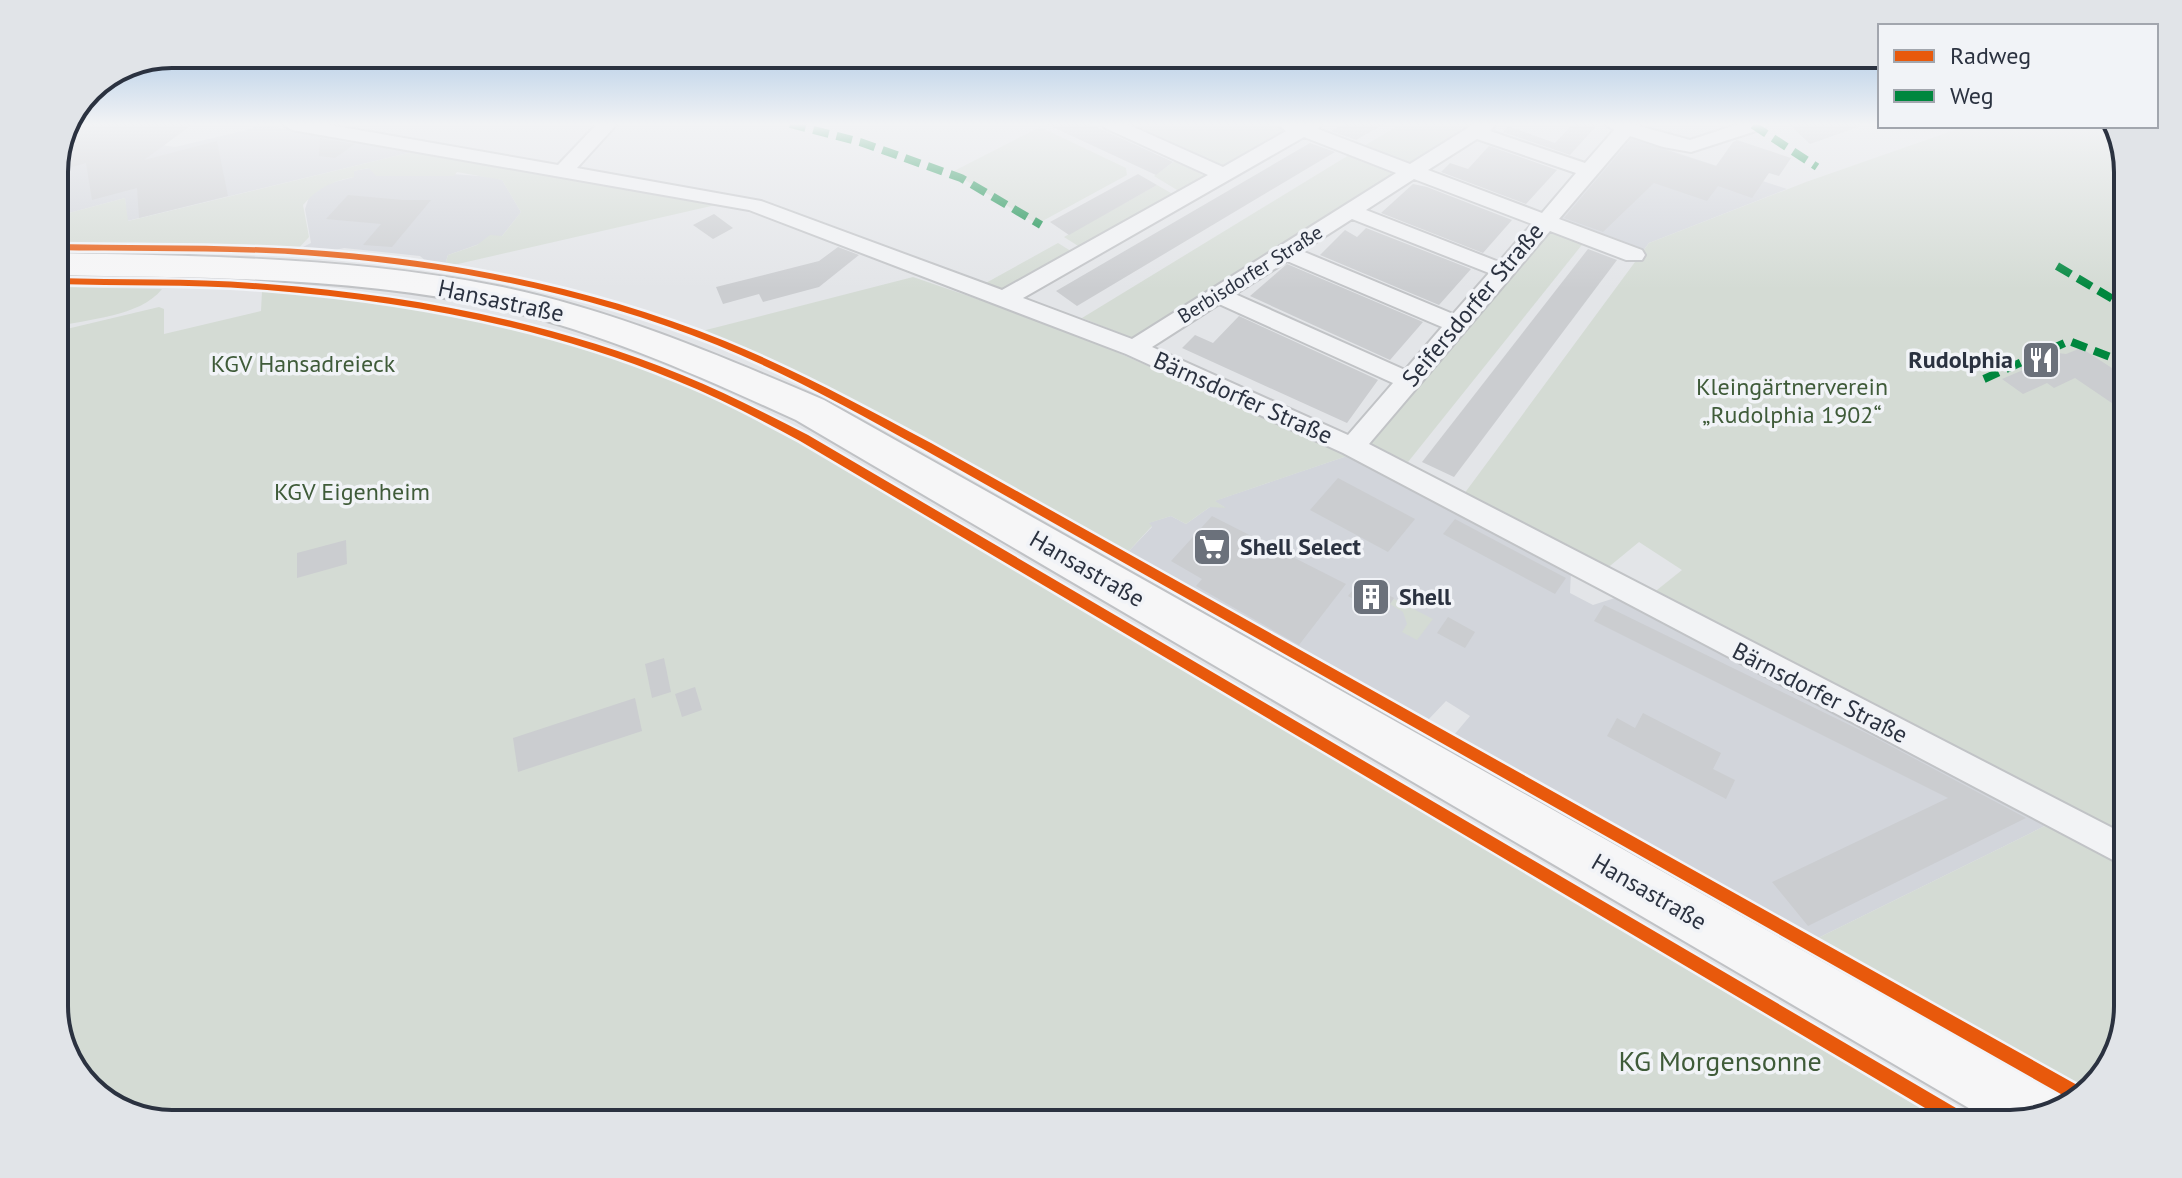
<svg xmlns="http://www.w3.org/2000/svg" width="2182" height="1178" font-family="'PT Sans',sans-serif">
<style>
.built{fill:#d2d5db}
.green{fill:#d4dbd4}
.building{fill:#cbcdd0}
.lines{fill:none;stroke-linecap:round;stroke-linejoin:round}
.minor-casing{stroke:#c1c3c6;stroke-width:4}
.primary-casing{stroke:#c0c2c5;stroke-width:4}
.minor{fill:#f2f3f5;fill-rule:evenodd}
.primary{fill:#f6f6f7;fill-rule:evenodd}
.quiet{stroke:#00873e;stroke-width:8;stroke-dasharray:16 8;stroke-linecap:butt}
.cycleway-casing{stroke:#f1f3f7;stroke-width:5}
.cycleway{fill:#e8590c;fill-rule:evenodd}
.labels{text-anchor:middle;stroke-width:7;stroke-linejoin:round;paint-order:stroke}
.far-street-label{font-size:20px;fill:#2b3240;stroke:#f1f3f7}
.street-label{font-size:24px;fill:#2b3240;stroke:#f1f3f7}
.poi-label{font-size:24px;font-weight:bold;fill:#2b3240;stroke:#f1f3f7;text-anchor:start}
.park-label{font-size:24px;fill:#3f5b39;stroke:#f1f3f7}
.near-park-label{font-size:28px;fill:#3f5b39;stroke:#f1f3f7}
.rim{fill:none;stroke:#2b3240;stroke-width:4}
</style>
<rect width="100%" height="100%" fill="#e3e5e8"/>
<g class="built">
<polygon points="258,124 412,152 127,221 125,198 54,217 54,165 68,135 81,132 175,147 251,129"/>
<polygon points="1629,137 1787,189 1649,243 1643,251 1559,219"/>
<polygon points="370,168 493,177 502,180 521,212 502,236 448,255 446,261 449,266 428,263 420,256 344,248 327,252 297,250 311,243 305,209 309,197 327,184 354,177 353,171"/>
<polygon points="1350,455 1571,571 1570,593 1593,605 1618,597 2053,822 1816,939 1454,735 1470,716 1446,701 1428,720 1127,553 1152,527 1148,523 1171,516 1186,524 1210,507 1224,507 1214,501"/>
</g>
<g class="green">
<polygon points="1131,124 1269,124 1286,131 1223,168"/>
<polygon points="1401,124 1478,124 1413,164 1364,146"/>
<polygon points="1966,126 2115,126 2128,165 2128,838 1652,594 1682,570 1639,542 1605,570 1464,494 1649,243 1806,182"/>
<polygon points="1040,127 1126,168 1127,175 1037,224 952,172"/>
<path d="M412,152L720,204L449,266L446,261L448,255L477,245L490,235L502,236L521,212L502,180L457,172L454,176H376L369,168L354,171V177C332,181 318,188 303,205L309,237L297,250L54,245V217L125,198L128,221Z"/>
<polygon points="1349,155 1397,174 1135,339 1082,318"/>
<polygon points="1175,161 1205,176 1206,178 1182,193 1154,176"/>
<polygon points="1157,185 1176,196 1083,249 1064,237"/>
<polygon points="1551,229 1585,241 1408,462 1369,443"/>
<polygon points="1058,243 1074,253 1005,292 984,284"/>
<path d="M913,277L1062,328L1350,455L1215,501L1226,508L1210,507L1186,524L1171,516L1149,523L1152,526L1127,553C988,475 851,389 702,331Z"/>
<path d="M54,287L162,289C140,317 87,319 54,327Z"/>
<path d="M262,291C355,298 452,311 543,335C620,354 692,389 764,420L1947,1124H172L120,1112L74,1072L54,1014V332L159,307L164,309V334L261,311Z"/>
<polygon points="1394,599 1433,619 1417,640 1402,632 1407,624 1403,612 1390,604"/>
<polygon points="2053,822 2128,862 2128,1006 2116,1058 2086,1090 1816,939"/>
</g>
<g class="building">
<polygon points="73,124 193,124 144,160 217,141 228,196 139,218 137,188 92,200 86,163 54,172 54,165"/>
<polygon points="1046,124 1090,124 1173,162 1156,175"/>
<polygon points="1344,124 1384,124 1356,140 1331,131"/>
<polygon points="1573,124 1598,124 1570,155 1503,132 1508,126 1555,143"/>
<polygon points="1789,124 1861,124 1861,126 1810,144"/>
<polygon points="320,138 355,144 335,158 319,156"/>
<polygon points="1631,139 1716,166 1733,142 1737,140 1791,158 1779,176 1769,173 1752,198 1718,186 1707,201 1654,183 1603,232 1564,218"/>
<polygon points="1310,143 1335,152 1077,306 1056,291"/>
<polygon points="1489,146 1557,170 1526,204 1441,172 1450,163 1468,169"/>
<polygon points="1138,174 1157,185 1069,235 1050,222"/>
<polygon points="1413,184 1427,187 1512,220 1483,253 1381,213"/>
<polygon points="348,195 403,200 431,200 392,247 363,245 381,224 326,219"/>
<polygon points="714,214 733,228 713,239 693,225"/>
<polygon points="1366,228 1471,269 1439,305 1320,255 1345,230 1357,237"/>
<polygon points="838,247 859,255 819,287 763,302 759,294 723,304 716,287 819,261"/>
<polygon points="1588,249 1617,260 1454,477 1422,462"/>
<polygon points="1287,264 1423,322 1390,360 1250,296"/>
<polygon points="1239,316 1374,378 1378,380 1347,423 1182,348 1195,335 1213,343"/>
<polygon points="2081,348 2115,370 2128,364 2128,414 2075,378 2054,388 2047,383 2023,394 2002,379 2023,370 2017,366 2049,352 2066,354"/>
<polygon points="1338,478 1415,519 1388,552 1310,510"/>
<polygon points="1212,516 1346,584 1299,645 1196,586 1202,579 1171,561"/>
<polygon points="1455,519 1566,578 1555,594 1443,534"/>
<polygon points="346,540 347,564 297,578 297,553"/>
<polygon points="1361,580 1394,598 1382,615 1348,596"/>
<polygon points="1604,605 1872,736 2026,818 1808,926 1772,882 1948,798 1594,621"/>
<polygon points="1448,617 1475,632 1465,648 1437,633"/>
<polygon points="664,658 671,692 652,698 645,664"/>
<polygon points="695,687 702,710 682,717 675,694"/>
<polygon points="635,698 642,731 518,772 513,738"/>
<polygon points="1643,713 1721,753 1713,769 1735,780 1726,799 1607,736 1617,718 1635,728"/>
</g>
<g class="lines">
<g class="minor-casing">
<path id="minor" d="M282,124H324L558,165L597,124H617L577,168L761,201L1002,290L1208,175L1105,128L1103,124H1127L1223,167L1286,131L1277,124H1322L1318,129L1410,164L1474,124H1496L1490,131L1585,163L1614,130L1605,124H1632L1690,140L1739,124H1767L1765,128L1691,152L1663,147L1630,136L1559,219L1642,250L1645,255L1642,260H1626L1550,231L1369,444L2128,836V868L1343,453L1126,354L749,210L292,130ZM1304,137L1396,173L1132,339L1023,298ZM1477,139L1576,173L1542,213L1428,170ZM1414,179L1532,224L1499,262L1366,210ZM1352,219L1489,273L1453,314L1302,251ZM1287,261L1442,327L1405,370L1235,294ZM1219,304L1393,383L1348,435L1152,347Z"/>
</g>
<g class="primary-casing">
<path id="primary" d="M54,253C202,256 351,257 497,286C611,309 718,355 824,400L2060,1095L2066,1109L2010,1124H1996L796,420C700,376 604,333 501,309C356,276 203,278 54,275Z"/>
</g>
<use href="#minor" class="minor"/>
<use href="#primary" class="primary"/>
<g class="quiet">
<polyline points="790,124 860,142 961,178 1041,225"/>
<polyline points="1753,125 1817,167"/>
<polyline points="2057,266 2128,308"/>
<polyline points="1984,379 2069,341 2121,361 2128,357"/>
</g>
<g class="cycleway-casing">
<g id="cycleway">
<path d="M54,244C145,246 236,244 326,251C462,262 599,290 725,341C796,370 864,407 931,443L2086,1090L2075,1102L923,449C856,412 788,374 717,345C593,295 461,268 327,257C237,249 145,252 54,250Z"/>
<path d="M54,278C125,280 196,278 267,284C408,295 550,321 682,375C725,392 766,414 808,435L1973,1118L1975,1124H1952L800,441C759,419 718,397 675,380C545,326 405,301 267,290C196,284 125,286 54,284Z"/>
</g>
</g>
<use href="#cycleway" class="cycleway"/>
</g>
<linearGradient id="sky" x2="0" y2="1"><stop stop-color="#93b9df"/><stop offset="0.43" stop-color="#f2f3f5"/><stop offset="1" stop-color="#f2f3f5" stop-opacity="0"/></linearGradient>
<rect width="2182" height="289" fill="url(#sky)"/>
<defs>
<g id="restaurant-square" transform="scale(2)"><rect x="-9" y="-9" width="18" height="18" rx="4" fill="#6b717b" stroke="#f1f3f7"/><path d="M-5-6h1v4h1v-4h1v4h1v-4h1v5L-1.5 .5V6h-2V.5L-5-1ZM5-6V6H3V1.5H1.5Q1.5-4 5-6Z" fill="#fff"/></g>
<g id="supermarket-square" transform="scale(2)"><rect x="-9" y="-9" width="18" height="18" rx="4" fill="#6b717b" stroke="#f1f3f7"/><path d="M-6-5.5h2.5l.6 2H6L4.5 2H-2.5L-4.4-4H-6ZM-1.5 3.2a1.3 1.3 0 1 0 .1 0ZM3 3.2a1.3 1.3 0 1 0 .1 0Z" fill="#fff"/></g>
<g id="building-square" transform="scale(2)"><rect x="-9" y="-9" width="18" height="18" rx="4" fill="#6b717b" stroke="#f1f3f7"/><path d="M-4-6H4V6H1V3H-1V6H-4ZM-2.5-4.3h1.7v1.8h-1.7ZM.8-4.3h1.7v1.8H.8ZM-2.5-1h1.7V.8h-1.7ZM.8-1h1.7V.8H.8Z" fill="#fff"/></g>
</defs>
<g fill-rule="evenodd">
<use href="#restaurant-square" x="2041" y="360"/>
<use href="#supermarket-square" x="1212" y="547"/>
<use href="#building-square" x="1371" y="597"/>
</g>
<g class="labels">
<g class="far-street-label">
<text transform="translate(1250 274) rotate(-32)" y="7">Berbisdorfer Straße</text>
</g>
<g class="street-label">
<text transform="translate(501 301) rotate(12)" y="8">Hansastraße</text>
<text transform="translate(1473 305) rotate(-50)" y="8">Seifersdorfer Straße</text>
<text transform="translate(1243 398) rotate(24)" y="8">Bärnsdorfer Straße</text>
<text transform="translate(1087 569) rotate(30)" y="8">Hansastraße</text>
<text transform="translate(1820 693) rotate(27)" y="8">Bärnsdorfer Straße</text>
<text transform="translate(1649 892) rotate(30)" y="8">Hansastraße</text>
</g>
<g class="poi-label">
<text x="2013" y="368" text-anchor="end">Rudolphia</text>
<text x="1240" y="555">Shell Select</text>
<text x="1399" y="605">Shell</text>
</g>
<g class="park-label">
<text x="303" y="372">KGV Hansadreieck</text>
<text x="1792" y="395">Kleingärtnerverein<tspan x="1792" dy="28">„Rudolphia 1902“</tspan></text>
<text x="352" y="500">KGV Eigenheim</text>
</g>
<g class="near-park-label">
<text x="1720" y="1071">KG Morgensonne</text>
</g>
</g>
<path d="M0 0H2182V1178H0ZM172 68H2010A104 104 0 0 1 2114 172V1006A104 104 0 0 1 2010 1110H172A104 104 0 0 1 68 1006V172A104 104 0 0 1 172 68Z" fill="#e1e4e8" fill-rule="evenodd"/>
<path class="rim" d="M172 68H2010A104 104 0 0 1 2114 172V1006A104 104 0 0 1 2010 1110H172A104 104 0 0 1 68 1006V172A104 104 0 0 1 172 68Z"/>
<rect x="1878" y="24" width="280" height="104" fill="#f1f3f7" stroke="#a2a6ae" stroke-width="2"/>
<rect x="1894" y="50" width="40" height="12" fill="#e8590c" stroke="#a2a6ae" stroke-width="2"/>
<text x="1950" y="64" font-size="24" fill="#2b3240">Radweg</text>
<rect x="1894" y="90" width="40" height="12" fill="#00873e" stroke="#a2a6ae" stroke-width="2"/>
<text x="1950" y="104" font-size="24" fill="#2b3240">Weg</text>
</svg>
